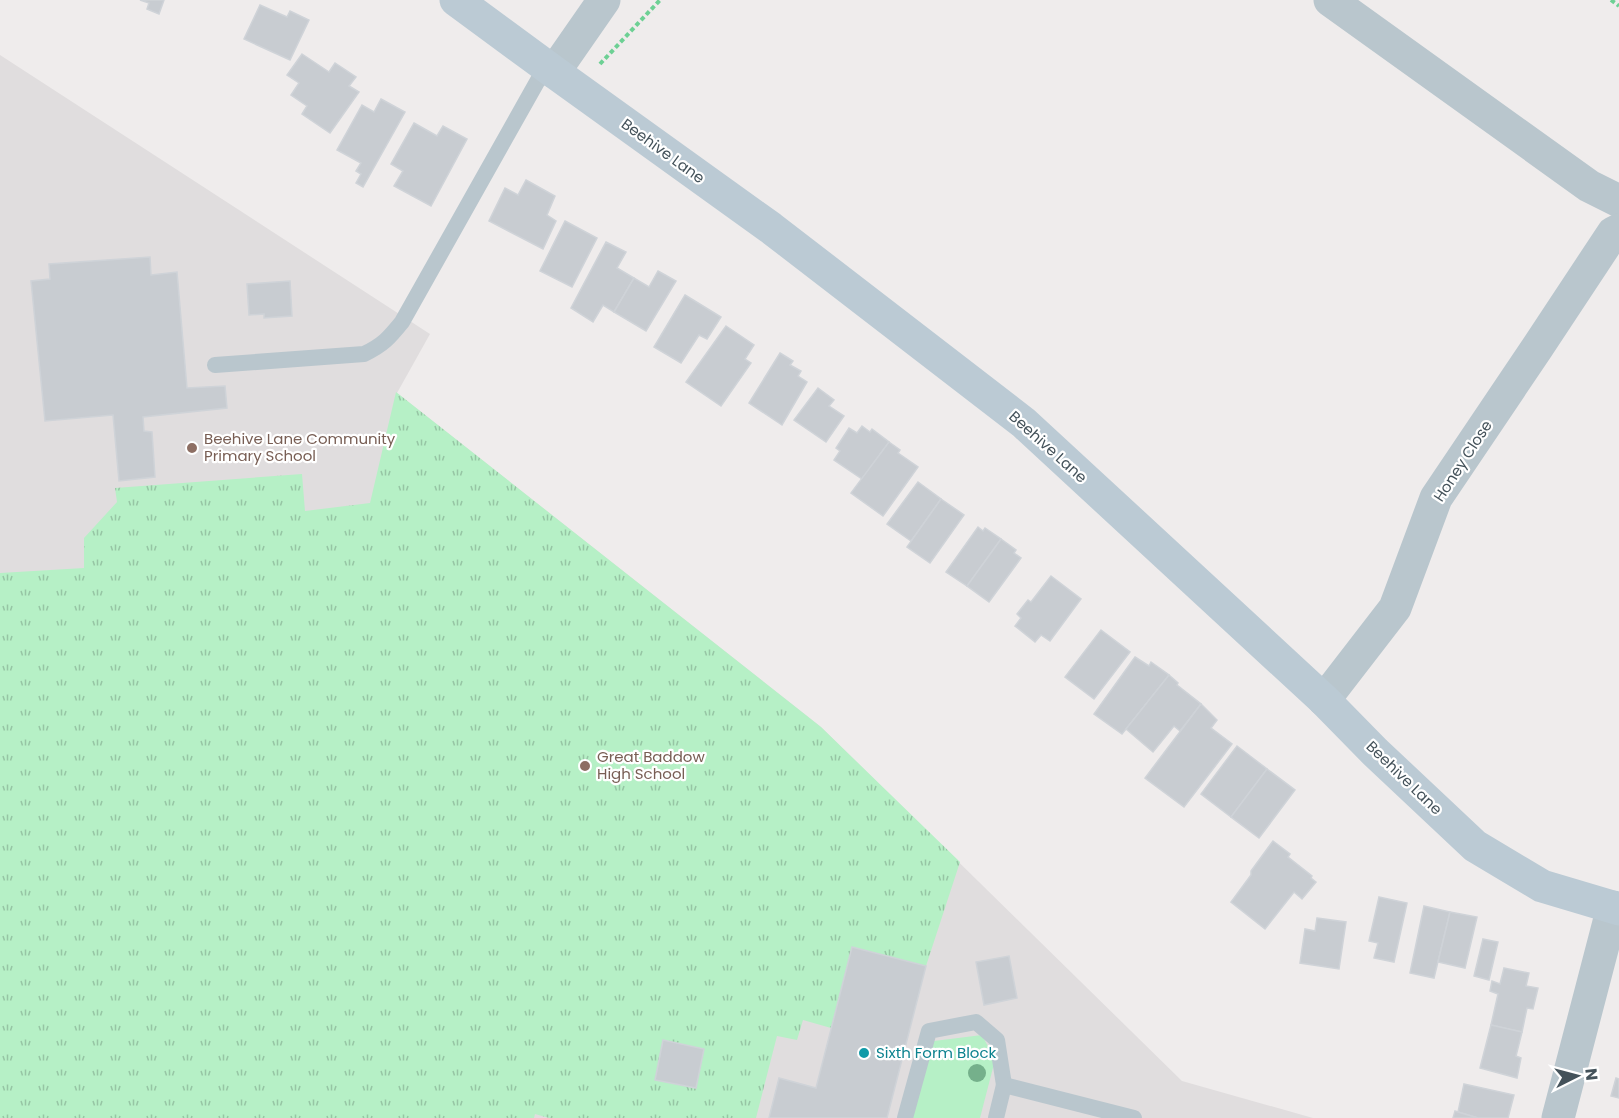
<svg xmlns="http://www.w3.org/2000/svg" width="1619" height="1118" font-family="Poppins,sans-serif">
<style>
.education{fill:#e0ddde}
.green{fill:#b6f0c6}
.park{fill:url(#park-tufts)}
.building{fill:#c8ccd1;stroke:#cfd3d8;stroke-width:1.5}
.lines{fill:none;stroke-linecap:round;stroke-linejoin:round}
.path{stroke:#6dd094;stroke-width:4;stroke-dasharray:4.5 3;stroke-linecap:butt}
.lane{stroke:#b9c6cd;stroke-width:16}
.street{stroke:#b9c6cd;stroke-width:33}
.secondary{stroke:#bbcad4;stroke-width:33}
.tree{fill:#75b08b}
.education-dot{fill:#8d6e63;stroke:#fff;stroke-width:2}
.culture-dot{fill:#0f9aa8;stroke:#fff;stroke-width:2}
.labels{text-anchor:middle;stroke-width:4.5;stroke-linejoin:round;paint-order:stroke}
.street-label{font-size:15px;fill:#44525a;stroke:#fff}
.education-label{font-size:15px;fill:#785e54;stroke:#fff;text-anchor:start}
.culture-label{font-size:15px;fill:#0d838f;stroke:#fff;text-anchor:start}
</style>
<defs>
<pattern id="park-tufts" width="24" height="20" patternUnits="userSpaceOnUse" patternTransform="scale(1.5)"><rect width="24" height="20" fill="#b6f0c6"/><path d="M3 7l-1-3M5 7V3M7 7l1-3M15 17l-1-3M17 17v-4M19 17l1-3" fill="none" stroke="#96c5a4"/></pattern>
</defs>
<rect width="100%" height="100%" fill="#efecec"/>
<polygon class="education" points="0,55 430,334 397,393 821,727 1182,1081 1313,1118 0,1118"/>
<polygon class="green" points="982,1035 995,1060 980,1118 905,1118 926,1042"/>
<polygon class="park" points="396,392 821,727 960,862 926,966 852,947 831,1028 803,1020 797,1040 777,1036 756,1118 549,1118 535,1114 534,1118 0,1118 0,573 84,568 84,538 117,502 115,488 302,474 305,511 370,503"/>
<g class="building">
<polygon points="140,0 164,0 159,14 147,9 149,3"/>
<polygon points="260,5 287,17 290,11 309,20 290,60 244,39"/>
<polygon points="302,54 329,72 335,63 356,77 349,86 359,92 330,133 302,114 307,106 291,95 299,83 287,75"/>
<polygon points="381,99 405,112 363,187 356,183 361,174 356,171 361,163 337,150 362,105 374,112"/>
<polygon points="414,123 437,136 443,126 467,139 431,206 394,186 403,171 391,164"/>
<polygon points="526,180 555,196 547,215 556,221 543,249 489,221 505,188 518,195"/>
<polygon points="565,221 597,238 572,287 540,271"/>
<polygon points="606,242 626,252 617,268 634,278 614,312 603,305 593,322 571,308"/>
<polygon points="150,257 151,275 177,272 187,388 225,386 227,408 143,417 144,431 152,432 155,477 119,481 113,415 45,421 31,281 50,279 49,264"/>
<polygon points="658,271 676,281 646,331 614,312 634,278 649,287"/>
<polygon points="290,281 292,316 264,318 264,314 249,315 247,284"/>
<polygon points="685,295 721,317 707,339 699,335 681,363 654,347"/>
<polygon points="726,326 754,345 745,359 751,363 721,406 686,382"/>
<polygon points="780,353 793,361 790,365 801,371 798,376 807,382 782,425 749,403"/>
<polygon points="818,388 834,400 829,406 844,416 826,442 794,420"/>
<polygon points="862,426 870,432 872,429 889,442 862,479 834,460 840,451 836,448 849,428 857,433"/>
<polygon points="889,442 900,450 898,453 918,467 883,516 851,493"/>
<polygon points="918,482 941,499 911,541 887,524"/>
<polygon points="941,499 964,515 930,563 907,547"/>
<polygon points="978,527 983,531 985,528 1001,539 967,586 946,572"/>
<polygon points="1001,539 1016,550 1014,553 1021,558 989,602 967,586"/>
<polygon points="1051,576 1081,599 1050,641 1041,635 1035,642 1015,626 1021,618 1017,614 1028,600 1031,602"/>
<polygon points="1101,630 1130,652 1094,699 1065,677"/>
<polygon points="1135,657 1149,666 1151,662 1169,675 1122,734 1094,714"/>
<polygon points="1169,675 1178,683 1177,685 1201,704 1180,731 1174,726 1153,752 1126,729"/>
<polygon points="1201,704 1217,720 1211,728 1232,744 1184,807 1145,778"/>
<polygon points="1237,746 1267,769 1231,817 1201,794"/>
<polygon points="1267,769 1295,790 1259,838 1231,817"/>
<polygon points="1273,841 1290,854 1288,857 1312,876 1311,878 1316,882 1302,899 1294,892 1265,929 1231,902 1251,875 1251,871"/>
<polygon points="1379,897 1407,903 1394,962 1374,958 1378,943 1369,941"/>
<polygon points="1424,906 1450,912 1434,978 1410,973"/>
<polygon points="1450,912 1477,917 1465,968 1438,962"/>
<polygon points="1317,918 1346,922 1339,969 1300,963 1305,929 1315,931"/>
<polygon points="1483,939 1498,942 1489,980 1474,976"/>
<polygon points="852,947 926,966 887,1118 769,1118 779,1078 816,1088"/>
<polygon points="1009,956 1017,998 984,1005 976,962"/>
<polygon points="1504,968 1529,973 1526,986 1538,988 1533,1009 1527,1008 1522,1032 1491,1025 1498,994 1490,991 1492,981 1500,984"/>
<polygon points="1491,1025 1522,1032 1516,1056 1521,1058 1517,1078 1480,1068"/>
<polygon points="663,1040 704,1049 696,1088 655,1080"/>
<polygon points="1616,1078 1619,1079 1619,1098 1611,1096"/>
<polygon points="1464,1084 1514,1095 1508,1118 1478,1118 1458,1112"/>
<polygon points="1455,1111 1458,1112 1478,1118 1453,1118"/>
</g>
<g class="lines">
<g class="path">
<polyline points="1611,0 1619,6"/>
<polyline points="600,64 660,0"/>
</g>
<g class="lane">
<path d="M215,365L364,354C383,345 389,338 402,322L546,66"/>
<polyline points="905,1118 929,1031 976,1022 997,1040 1004,1085"/>
<polyline points="996,1118 1004,1085 1134,1118"/>
</g>
<g class="street">
<polyline points="1330,0 1589,186 1619,201"/>
<polyline points="554,72 604,0"/>
<polyline points="1324,700 1395,608 1436,498 1537,348 1613,233 1619,230"/>
<polyline points="1558,1118 1613,907"/>
</g>
<polyline class="secondary" points="456,0 554,72 771,228 1024,423 1324,700 1375,752 1475,846 1542,886 1619,909"/>
</g>
<circle class="tree" cx="977" cy="1073" r="9"/>
<g class="education-dot">
<circle cx="192" cy="448" r="6"/>
<circle cx="585" cy="766" r="6"/>
</g>
<circle class="culture-dot" cx="864" cy="1053" r="6"/>
<g class="labels">
<g class="street-label">
<text transform="translate(663 151) rotate(36)" y="5">Beehive Lane</text>
<text transform="translate(1048 447) rotate(42)" y="5">Beehive Lane</text>
<text transform="translate(1463 461) rotate(-57)" y="5">Honey Close</text>
<text transform="translate(1404 778) rotate(44)" y="5">Beehive Lane</text>
</g>
<g class="education-label">
<text x="204" y="444">Beehive Lane Community<tspan x="204" dy="17">Primary School</tspan></text>
<text x="597" y="762">Great Baddow<tspan x="597" dy="17">High School</tspan></text>
</g>
<g class="culture-label">
<text x="876" y="1058">Sixth Form Block</text>
</g>
</g>
<g transform="translate(1577 1076) rotate(84)" stroke="#ffffff" stroke-width="4.5" paint-order="stroke">
<path d="M0-4.5L10 22L0 15L-10 22Z" fill="#44525a"/>
<text y="-9" font-size="16" font-weight="bold" text-anchor="middle" fill="#44525a">N</text>
</g>
</svg>
